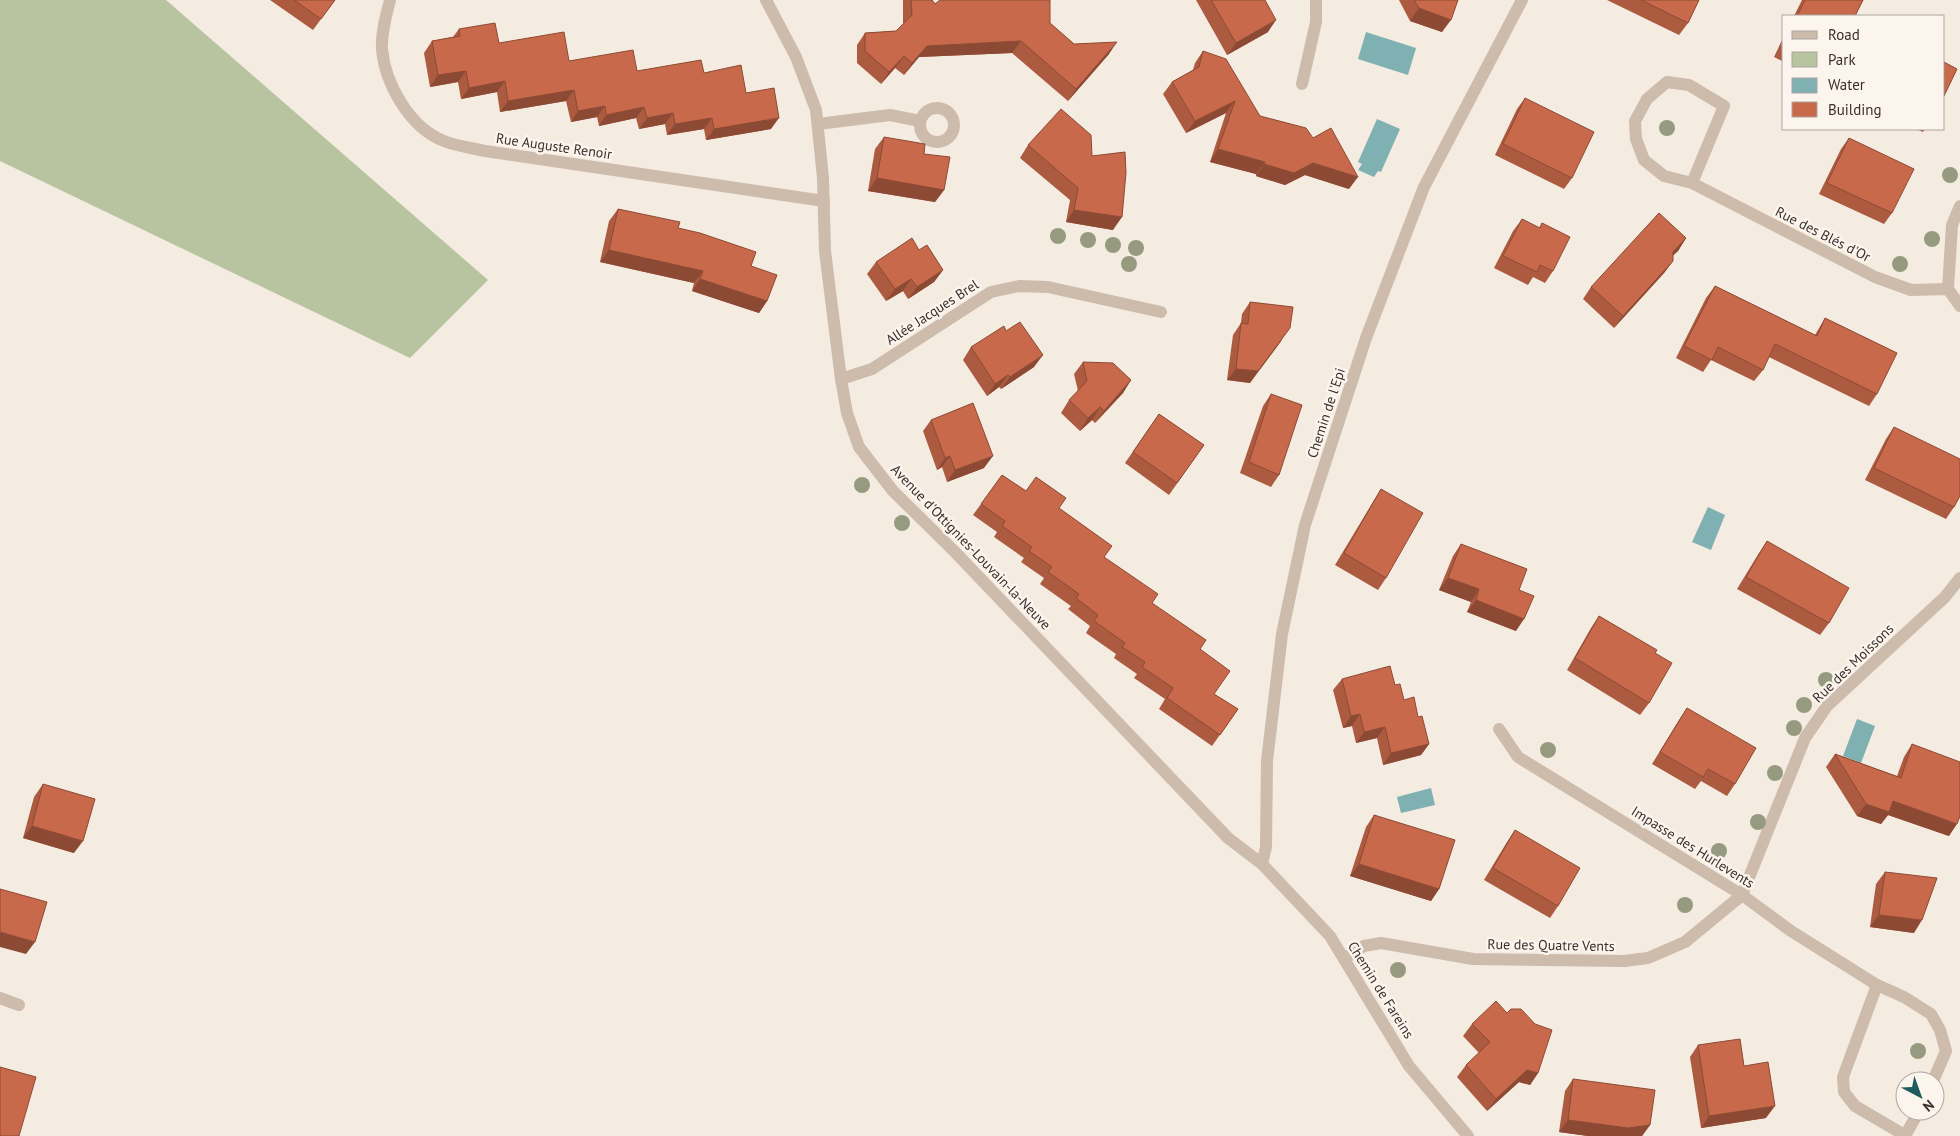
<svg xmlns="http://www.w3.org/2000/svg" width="1960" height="1136" font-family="'PT Sans',sans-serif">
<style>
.green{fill:#b8c4a0}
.water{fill:#7fb0b2}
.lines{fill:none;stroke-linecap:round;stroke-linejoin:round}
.minor{stroke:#cdbbac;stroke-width:12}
.tree{fill:#969b7f}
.wall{fill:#ac5a40}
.shaded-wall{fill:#8c4a34}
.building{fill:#c8694b;stroke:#8c4a34}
.labels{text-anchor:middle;stroke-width:5;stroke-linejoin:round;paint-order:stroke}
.street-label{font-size:14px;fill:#3b302b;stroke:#fbf5ee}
</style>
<rect width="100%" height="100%" fill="#f4ebe1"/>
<polygon class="green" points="0,0 166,0 488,280 410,358 0,161"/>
<g class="water">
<polygon points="1366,32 1416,48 1408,75 1358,59"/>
<polygon points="1377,119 1400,129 1381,172 1378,171 1374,177 1358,170 1362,164 1358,162"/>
<polygon points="1708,507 1725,515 1711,550 1692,542"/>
<polygon points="1857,719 1875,726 1861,763 1843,756"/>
<polygon points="1431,788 1435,805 1401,813 1397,797"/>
</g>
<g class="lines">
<g class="minor">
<path d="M390,0C386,16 381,33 382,49C385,84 410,128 444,141C456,146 472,148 485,151L824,201"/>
<polyline points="766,0 796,57 816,110 823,178 825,251 841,379 847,413 859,447 893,491 955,552 1228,838 1262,864 1330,936 1409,1066 1468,1136"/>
<polyline points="1302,84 1316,22 1316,0"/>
<circle cx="937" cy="125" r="17"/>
<polyline points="818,124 890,115 920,121"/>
<polyline points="1692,183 1724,106 1689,85 1667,82 1647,99 1635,121 1636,139 1644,160 1664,176 1692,183 1875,277 1911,290 1948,289 1960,306"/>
<polyline points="1948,289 1952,225 1960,206"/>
<polyline points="841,379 872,369 991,292 1019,286 1048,287 1161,312"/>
<polyline points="1499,729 1518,757 1742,895 1791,931 1877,985 1904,997 1931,1014 1940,1030 1946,1051 1933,1081"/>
<polyline points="1262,864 1266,847 1267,761 1282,634 1305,525 1366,338 1424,187 1522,0"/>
<polyline points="1344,959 1364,946 1381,943 1473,959 1624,961 1648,958 1685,942 1742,895 1805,738 1827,706 1945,597 1960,578"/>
<polyline points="1877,985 1843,1077 1844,1092 1855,1106 1906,1136"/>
<polyline points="0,998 19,1005"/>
<polyline points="1905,1136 1919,1111"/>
</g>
</g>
<g class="tree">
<circle cx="1667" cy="128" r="8"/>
<circle cx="1950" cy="175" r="8"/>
<circle cx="1058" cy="236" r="8"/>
<circle cx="1932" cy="239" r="8"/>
<circle cx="1088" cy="240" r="8"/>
<circle cx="1113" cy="245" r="8"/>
<circle cx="1136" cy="248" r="8"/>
<circle cx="1129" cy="264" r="8"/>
<circle cx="1900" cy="264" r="8"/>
<circle cx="862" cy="485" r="8"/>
<circle cx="902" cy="523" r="8"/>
<circle cx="1826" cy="680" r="8"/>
<circle cx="1804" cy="705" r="8"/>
<circle cx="1794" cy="728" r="8"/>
<circle cx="1548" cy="750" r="8"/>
<circle cx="1775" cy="773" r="8"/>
<circle cx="1758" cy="822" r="8"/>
<circle cx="1719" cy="851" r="8"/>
<circle cx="1685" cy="905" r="8"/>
<circle cx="1398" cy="970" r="8"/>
<circle cx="1918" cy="1051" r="8"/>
</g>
<g class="wall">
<polygon points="270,0 335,0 313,30"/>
<polygon points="903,0 932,0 935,4 1050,23 1074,44 1109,54 1068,101 1012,53 919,57 904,75 895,68 881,84 857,63 857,45 865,33 896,31 903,24"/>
<polygon points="1196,0 1265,0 1268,32 1227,55"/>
<polygon points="1399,0 1458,0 1442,32 1410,21"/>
<polygon points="1607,0 1699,0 1688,23 1679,35"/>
<polygon points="1802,0 1863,0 1855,16 1794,16"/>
<polygon points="459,29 499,43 569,61 637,71 704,73 746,93 771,129 706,140 704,129 667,135 665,124 639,129 636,118 599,126 597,117 571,122 566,101 500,112 497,92 461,99 458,82 430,87 424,53 432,41 453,37"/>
<polygon points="1784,36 1784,62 1774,57"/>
<polygon points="1203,51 1260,116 1313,138 1349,189 1305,175 1285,185 1256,176 1256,174 1210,162 1226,113 1186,133 1163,94 1172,82 1193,70 1195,63"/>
<polygon points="1525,98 1572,178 1564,189 1495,155 1517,109"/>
<polygon points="1916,129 1925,129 1923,132"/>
<polygon points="884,137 924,154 944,190 935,202 868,191 875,149"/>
<polygon points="1849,138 1892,213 1884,224 1819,194 1841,149"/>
<polygon points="1028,145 1092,156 1113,230 1066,222 1070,200 1020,158"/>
<polygon points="618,209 678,228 751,266 767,301 759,313 692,291 694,283 600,262 609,221"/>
<polygon points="1522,219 1539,228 1542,223 1553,271 1545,283 1533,277 1528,285 1494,268 1513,231"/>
<polygon points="1686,238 1678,251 1673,255 1673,261 1664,273 1614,328 1583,299 1591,287"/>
<polygon points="919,250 943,270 934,282 908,299 903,291 886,301 867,274 876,262"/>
<polygon points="1715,286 1815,335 1825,318 1877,394 1869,406 1769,357 1763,370 1754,381 1711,360 1703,372 1676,358 1706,298"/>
<polygon points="1250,302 1250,383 1227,380 1233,335 1241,323 1242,314"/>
<polygon points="1006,331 1034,367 1001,389 999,387 987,396 963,360 971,347"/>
<polygon points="1083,362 1131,380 1123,393 1095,423 1092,420 1080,431 1061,413 1069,400 1078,391 1074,374"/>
<polygon points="1271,394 1279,475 1271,487 1240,473 1263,406"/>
<polygon points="1159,414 1204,445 1169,495 1125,463"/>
<polygon points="931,420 984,468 947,482 942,467 937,470 923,431"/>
<polygon points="1894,427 1954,507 1946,519 1865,480 1886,439"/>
<polygon points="1002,475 1026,491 1059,508 1104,557 1200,649 1214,694 1238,709 1212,746 1159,709 1165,699 1134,678 1137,674 1114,658 1116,654 1086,633 1090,626 1068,609 1071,606 1040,584 1044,578 1021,562 1024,558 994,537 997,532 973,515"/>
<polygon points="1381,489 1386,578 1378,590 1335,565 1373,502"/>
<polygon points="1767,541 1829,623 1820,635 1737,589 1759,553"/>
<polygon points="1461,544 1519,590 1516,631 1467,612 1471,602 1439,590 1453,556"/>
<polygon points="1599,616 1655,653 1649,703 1640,715 1567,670 1591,628"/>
<polygon points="1342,679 1395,685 1404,700 1418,717 1429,744 1421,755 1383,765 1377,738 1356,743 1352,726 1343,728 1333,690"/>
<polygon points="1687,708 1735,784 1727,796 1701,781 1695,789 1652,764 1679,720"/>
<polygon points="1912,744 1949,836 1888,815 1881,824 1857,816 1826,767 1835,754 1897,776 1904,757"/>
<polygon points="43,784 74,853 23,838 34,797"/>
<polygon points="1374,815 1439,889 1431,901 1350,876 1366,827"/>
<polygon points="1515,830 1558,906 1550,918 1484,880 1507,842"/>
<polygon points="1885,872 1914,933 1870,927 1876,884"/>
<polygon points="1472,1024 1538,1073 1530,1085 1519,1082 1487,1111 1457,1077 1466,1065 1479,1053 1463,1036"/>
<polygon points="1698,1045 1744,1066 1766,1118 1701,1128 1690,1057"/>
<polygon points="1573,1079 1650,1125 1642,1136 1588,1136 1559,1132 1565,1091"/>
</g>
<g class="shaded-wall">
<polygon points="1419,8 1451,20 1442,32 1410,21"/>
<polygon points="1276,20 1268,32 1227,55 1236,43"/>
<polygon points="1021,41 1012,53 919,57 904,75 912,63 927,46"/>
<polygon points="1117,42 1109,54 1068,101 1076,89"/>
<polygon points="904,56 895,68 881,84 889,72"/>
<polygon points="466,71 458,82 430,87 438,75"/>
<polygon points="505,81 497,92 461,99 469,88"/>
<polygon points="574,90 566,101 500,112 508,101"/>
<polygon points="1235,101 1226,113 1186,133 1195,121"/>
<polygon points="605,106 597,117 571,122 578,111"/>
<polygon points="644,107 636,118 599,126 606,115"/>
<polygon points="673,113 665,124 639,129 647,118"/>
<polygon points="712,118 704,129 667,135 675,124"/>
<polygon points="779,118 771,129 706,140 714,129"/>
<polygon points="1218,149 1265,162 1256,174 1210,162"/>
<polygon points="1313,163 1358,177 1349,189 1305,175 1285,185 1256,176 1264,164"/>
<polygon points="877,178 944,190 935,202 868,191"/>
<polygon points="1074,210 1122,217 1113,230 1066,222"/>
<polygon points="1686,238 1678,251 1664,264 1673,252"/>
<polygon points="609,250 703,271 694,283 600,262"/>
<polygon points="1673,261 1664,273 1614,328 1623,316"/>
<polygon points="943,270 934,282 908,299 917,287"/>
<polygon points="700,279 767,301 759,313 692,291"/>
<polygon points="911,279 903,291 886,301 895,289"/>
<polygon points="1282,340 1250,383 1227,380 1236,369"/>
<polygon points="1043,355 1034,367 1001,389 1010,377"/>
<polygon points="1008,375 999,387 987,396 995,384"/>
<polygon points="1131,380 1123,393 1095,423 1104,411"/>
<polygon points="1100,407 1092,420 1080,431 1088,418"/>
<polygon points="950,456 942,467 937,470 945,458"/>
<polygon points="993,456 984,468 947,482 955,470"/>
<polygon points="1448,578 1479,589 1471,602 1439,590"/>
<polygon points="1476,600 1524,619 1516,631 1467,612"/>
<polygon points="1360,714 1352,726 1343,728 1351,716"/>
<polygon points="1385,727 1377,738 1356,743 1364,732"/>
<polygon points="1429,744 1421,755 1383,765 1391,753"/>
<polygon points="1893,801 1957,824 1949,836 1888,815 1881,824 1857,816 1866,804"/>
<polygon points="32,826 83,841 74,853 23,838"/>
<polygon points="1359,864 1439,889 1431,901 1350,876"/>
<polygon points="1879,915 1922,920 1914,933 1870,927"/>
<polygon points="0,932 35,942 26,954 0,947"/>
<polygon points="1527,1070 1538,1073 1530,1085 1519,1082 1487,1111 1496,1099"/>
<polygon points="1775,1106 1766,1118 1701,1128 1709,1116"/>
<polygon points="1568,1120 1650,1125 1642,1136 1588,1136 1559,1132"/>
</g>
<g class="building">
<polygon points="294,0 335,0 321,19"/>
<polygon points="911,0 932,0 935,4 940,0 1050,0 1050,23 1074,44 1117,42 1076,89 1021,41 927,46 912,63 904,56 889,72 865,51 865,33 896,31 912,15"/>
<polygon points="1211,0 1265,0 1276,20 1236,43"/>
<polygon points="1414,0 1458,0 1451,20 1419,8"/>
<polygon points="1641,0 1699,0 1688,23"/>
<polygon points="1805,0 1863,0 1855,16 1797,16"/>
<polygon points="495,23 499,43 564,32 569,61 633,50 637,71 701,60 704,73 741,65 746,93 774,88 779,118 714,129 712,118 675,124 673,113 647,118 644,107 606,115 605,106 578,111 574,90 508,101 505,81 469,88 466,71 438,75 432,41 460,36 459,29"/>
<polygon points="1203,51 1226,59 1260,116 1306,128 1313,138 1331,128 1358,177 1313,163 1294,173 1264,164 1265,162 1218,149 1235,101 1195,121 1172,82 1199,67"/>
<polygon points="1944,62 1957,69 1944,96"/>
<polygon points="1525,98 1594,132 1572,178 1503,144"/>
<polygon points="1061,109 1091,135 1092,156 1125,152 1126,173 1122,217 1074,210 1078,188 1028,145"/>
<polygon points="884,137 925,144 924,154 950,157 944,190 877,178"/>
<polygon points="1849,138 1914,169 1892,213 1827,183"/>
<polygon points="618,209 680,222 678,228 700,233 756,252 751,266 777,275 767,301 700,279 703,271 609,250"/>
<polygon points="1659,213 1686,238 1673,252 1673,261 1623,316 1591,287"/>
<polygon points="1522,219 1540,228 1542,223 1570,237 1553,271 1540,265 1537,272 1503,256"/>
<polygon points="912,238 919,250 927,245 943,270 917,287 911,279 895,289 876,262"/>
<polygon points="1715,286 1817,336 1825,318 1897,353 1877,394 1775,344 1763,370 1718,347 1712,360 1684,346"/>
<polygon points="1250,302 1293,307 1290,328 1258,371 1236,369 1241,323 1248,324"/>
<polygon points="1020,322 1043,355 1010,377 1008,375 995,384 971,347 1004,326 1006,331"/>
<polygon points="1083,362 1113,363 1131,380 1104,411 1100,407 1088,418 1069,400 1087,381"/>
<polygon points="1271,394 1302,405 1279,475 1249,462"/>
<polygon points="973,403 993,456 955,470 950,456 945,458 931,420"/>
<polygon points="1159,414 1204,445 1177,483 1133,452"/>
<polygon points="1894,427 1960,459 1960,496 1954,507 1874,468"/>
<polygon points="1002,475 1026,491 1036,477 1066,498 1059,508 1112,546 1104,557 1158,594 1152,603 1206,640 1200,649 1230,671 1214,694 1238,709 1220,735 1167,698 1173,688 1142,667 1145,662 1122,647 1125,643 1094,621 1098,615 1076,598 1079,594 1048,572 1052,567 1029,551 1032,547 1002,526 1005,521 981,504"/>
<polygon points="1381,489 1423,513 1386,578 1344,553"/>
<polygon points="1767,541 1849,588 1829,623 1746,577"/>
<polygon points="1461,544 1527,569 1519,590 1534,596 1524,619 1476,600 1479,589 1448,578"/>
<polygon points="1599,616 1657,650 1655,653 1672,663 1649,703 1575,658"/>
<polygon points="1390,666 1395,685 1400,684 1404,700 1414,697 1418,717 1422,716 1429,744 1391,753 1385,727 1364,732 1360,714 1351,716 1342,679"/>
<polygon points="1687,708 1756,748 1735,784 1708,769 1703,777 1660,752"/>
<polygon points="1912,744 1960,762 1960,816 1957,824 1893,801 1889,812 1866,804 1835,754 1901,778"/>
<polygon points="43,784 95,799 83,841 32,826"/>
<polygon points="1374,815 1455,840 1439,889 1359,864"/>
<polygon points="1515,830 1580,868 1558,906 1493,868"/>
<polygon points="1885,872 1937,878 1922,920 1879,915"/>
<polygon points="0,889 47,902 35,942 0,932"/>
<polygon points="1496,1001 1507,1013 1511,1009 1521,1009 1535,1024 1552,1030 1538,1073 1527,1070 1496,1099 1466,1065 1490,1042 1472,1024"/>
<polygon points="1740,1039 1744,1066 1768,1062 1775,1106 1709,1116 1698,1045"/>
<polygon points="0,1067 36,1077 19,1136 0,1136"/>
<polygon points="1573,1079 1655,1090 1650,1125 1628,1128 1568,1120"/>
</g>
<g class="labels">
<g class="street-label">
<text transform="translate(554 146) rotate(8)" y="5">Rue Auguste Renoir</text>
<text transform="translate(1823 234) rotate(27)" y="5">Rue des Blés d'Or</text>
<text transform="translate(932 312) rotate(-33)" y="5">Allée Jacques Brel</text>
<text transform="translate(1326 413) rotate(-72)" y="5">Chemin de l'Epi</text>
<text transform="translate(971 547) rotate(46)" y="5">Avenue d'Ottignies-Louvain-la-Neuve</text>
<text transform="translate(1853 663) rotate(-44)" y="5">Rue des Moissons</text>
<text transform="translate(1693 847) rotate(32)" y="5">Impasse des Hurlevents</text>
<text transform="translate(1551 945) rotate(1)" y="5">Rue des Quatre Vents</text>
<text transform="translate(1381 990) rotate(58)" y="5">Chemin de Fareins</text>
</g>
</g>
<rect x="1782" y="15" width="162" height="115" fill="#fbf5ee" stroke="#aea6a0"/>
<rect x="1792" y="31" width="25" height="8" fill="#cdbbac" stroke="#aea6a0"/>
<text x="1828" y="40" font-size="15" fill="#3b302b">Road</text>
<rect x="1792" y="52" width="25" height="15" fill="#b8c4a0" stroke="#aea6a0"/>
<text x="1828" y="65" font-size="15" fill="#3b302b">Park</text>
<rect x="1792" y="78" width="25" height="15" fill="#7fb0b2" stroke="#aea6a0"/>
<text x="1828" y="90" font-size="15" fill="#3b302b">Water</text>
<rect x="1792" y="102" width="25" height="15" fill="#c8694b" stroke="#aea6a0"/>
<text x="1828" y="115" font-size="15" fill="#3b302b">Building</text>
<g transform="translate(1920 1096) rotate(139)"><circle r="24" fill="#fbf5ee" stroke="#aea6a0"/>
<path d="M0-4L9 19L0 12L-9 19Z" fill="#1f5a5e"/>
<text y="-8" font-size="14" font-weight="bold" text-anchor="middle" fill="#3b302b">N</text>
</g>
</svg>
